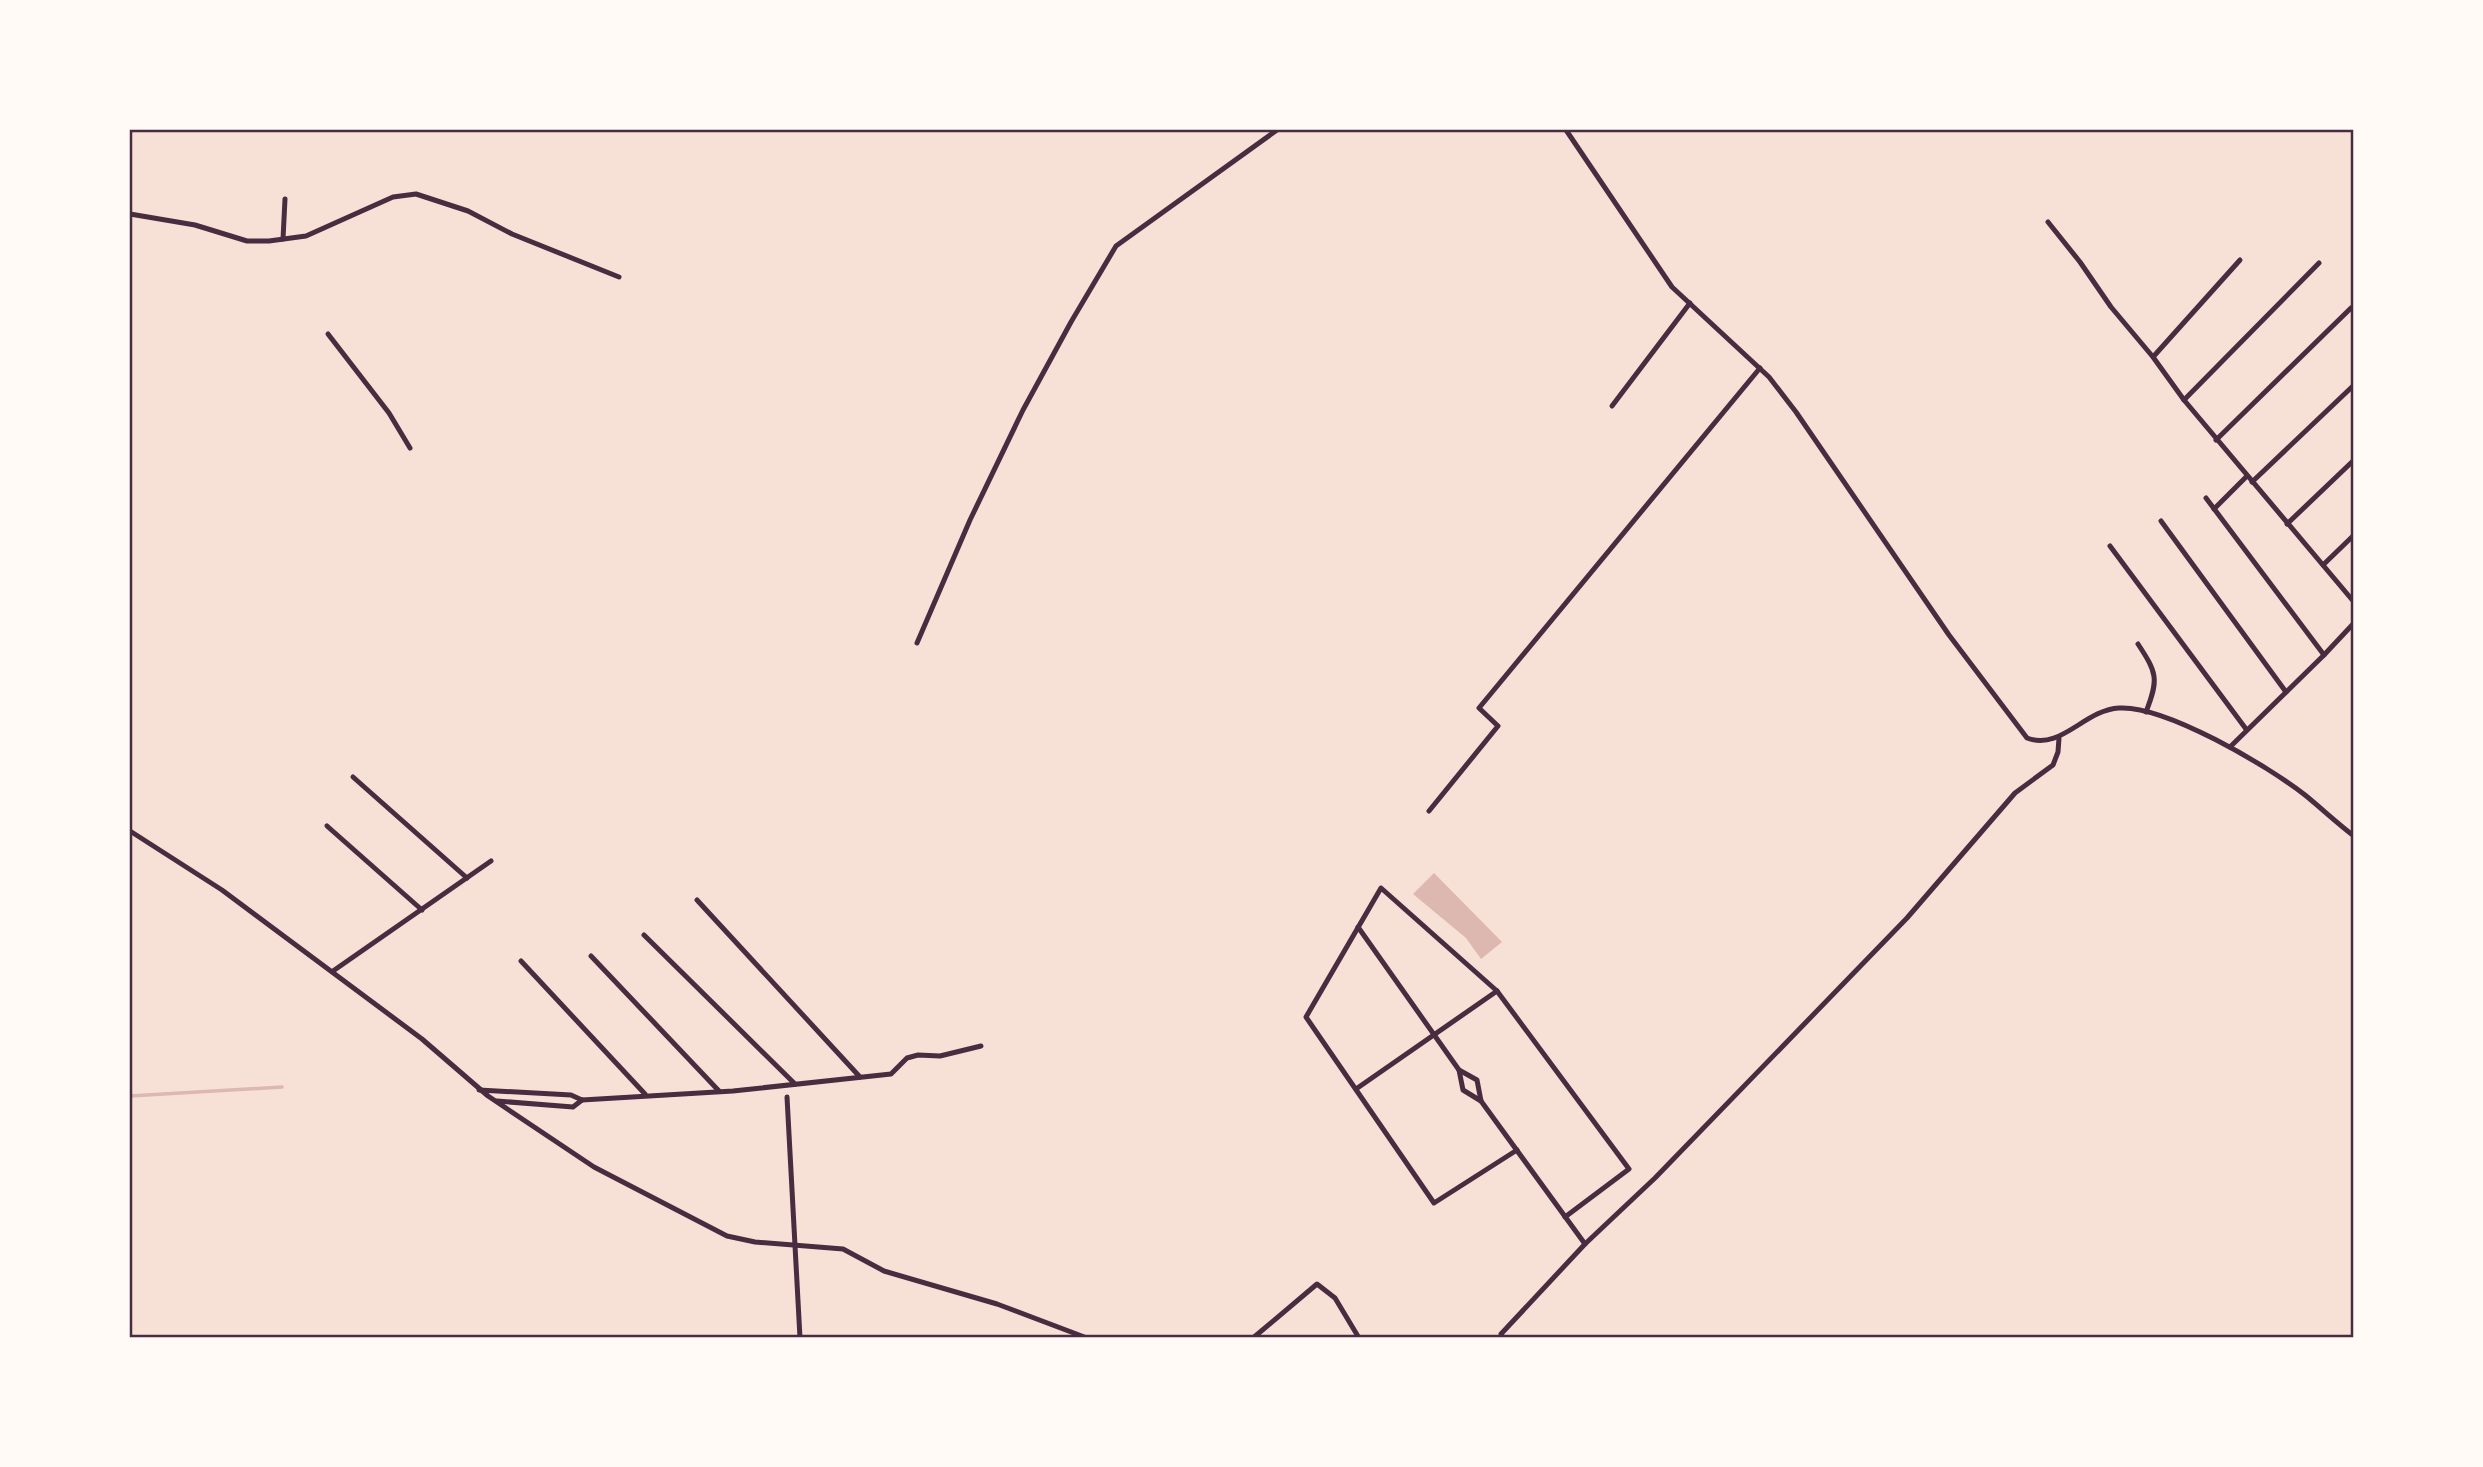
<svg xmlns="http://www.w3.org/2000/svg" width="2483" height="1467" font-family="'Asap Condensed',sans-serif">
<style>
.water{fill:#dcb8b0}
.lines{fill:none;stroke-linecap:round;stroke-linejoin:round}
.stream{stroke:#dcb8b0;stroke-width:3.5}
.minor{stroke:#4a2c40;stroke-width:5}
.neatline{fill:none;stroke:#4a2c40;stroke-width:2.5}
</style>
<rect width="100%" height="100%" fill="#f7e1d7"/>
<polygon class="water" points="1434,873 1502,942 1481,959 1466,938 1413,894"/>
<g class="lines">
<polyline class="stream" points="130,1096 282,1087"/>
<g class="minor">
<path d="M1566,130L1672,287L1769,377L1796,412L1949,635L2027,738C2061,751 2084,710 2119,708C2165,705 2268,766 2305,795C2321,808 2337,823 2354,836"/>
<polyline points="130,214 195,225 247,241 269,241 306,236 393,197 416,194 468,211 512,234 619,277"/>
<polyline points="2048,222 2080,262 2111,307 2153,357 2184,400 2354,602"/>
<polyline points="283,239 285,199"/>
<polyline points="328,334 389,413 410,448"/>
<polyline points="2153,357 2240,260"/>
<polyline points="2184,400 2319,263"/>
<polyline points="1612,406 1690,303"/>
<polyline points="2216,440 2351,308"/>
<polyline points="2252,482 2354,385"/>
<polyline points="2206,498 2324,655"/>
<polyline points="2214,509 2247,476"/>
<polyline points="2161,521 2286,692"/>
<polyline points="2287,524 2354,460"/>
<polyline points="2110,546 2246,729"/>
<polyline points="2323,565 2354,535"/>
<polyline points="917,643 970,520 1023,410 1071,322 1116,246 1277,130"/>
<path d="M2138,644C2157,673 2159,679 2146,712"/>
<polyline points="2230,747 2324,655 2354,623"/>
<polyline points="353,777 467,878"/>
<polyline points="1429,811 1498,726 1479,708 1760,368"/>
<polyline points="327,826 422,910"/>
<polyline points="130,831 222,890 422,1039 488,1096 594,1167 727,1236 755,1242 843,1249 884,1271 997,1304 1087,1338"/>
<polyline points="697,900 860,1077"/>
<polyline points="1358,927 1459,1070 1477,1080 1481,1101 1585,1244"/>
<polyline points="644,935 795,1084"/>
<polyline points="591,956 719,1091"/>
<polyline points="521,961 645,1094"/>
<polyline points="333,971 491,861"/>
<polyline points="1459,1070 1463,1090 1481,1101"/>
<polyline points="1356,1089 1497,991"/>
<polyline points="479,1090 571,1095 582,1100 733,1091 891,1074 907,1058 918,1055 940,1056 981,1046"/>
<polyline points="787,1097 800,1338"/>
<polyline points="497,1101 573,1107 582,1100"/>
<polyline points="1517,1150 1434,1203 1306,1017 1381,888 1497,991 1629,1169 1565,1217"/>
<polyline points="1253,1338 1317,1284 1335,1298 1359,1338"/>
<polyline points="1503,1338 1501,1334 1585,1244 1655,1178 1907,918 2015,793 2053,765 2058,752 2059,738"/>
</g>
</g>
<rect width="2483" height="1467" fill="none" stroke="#fffaf5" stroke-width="262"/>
<rect x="131" y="131" width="2221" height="1205" class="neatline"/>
</svg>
